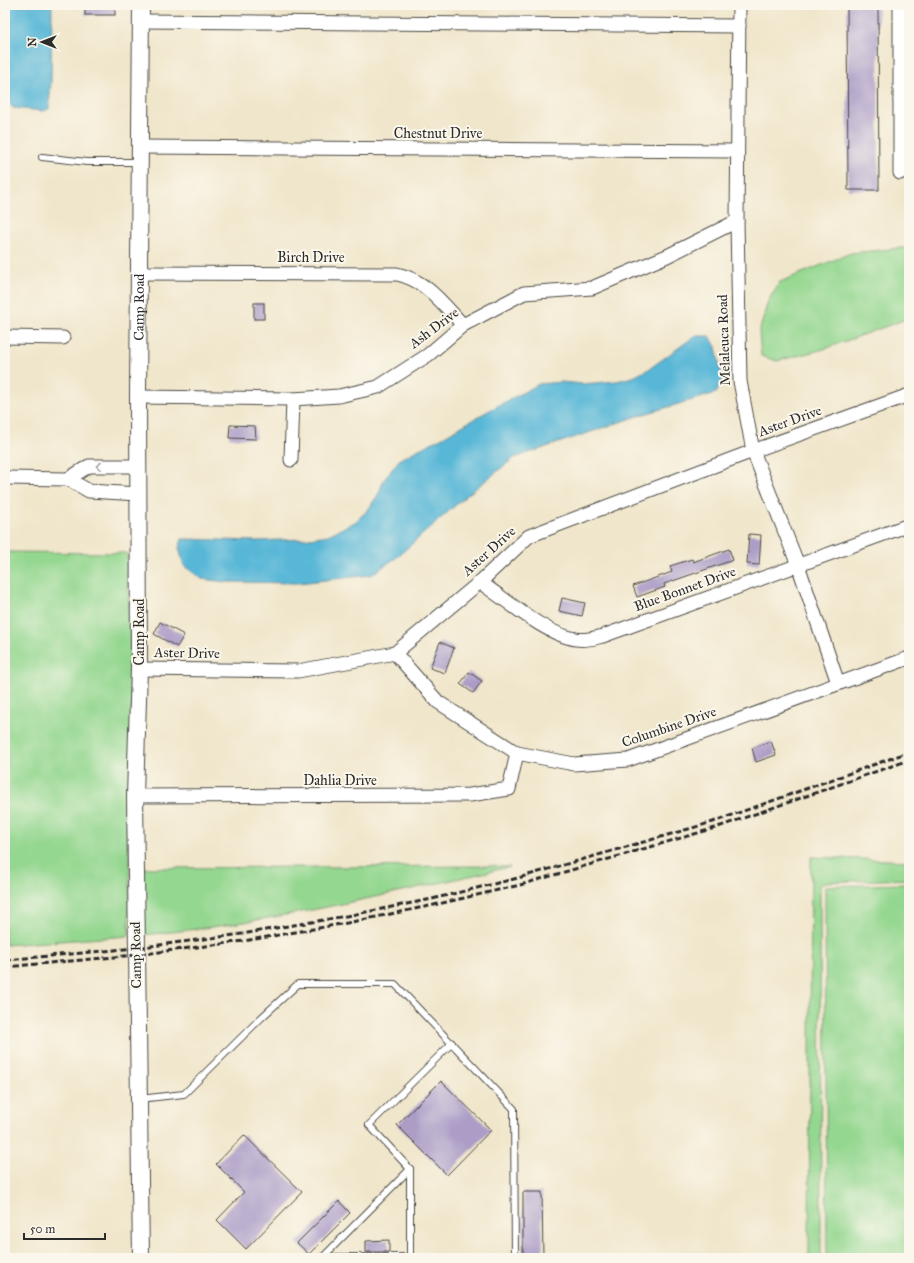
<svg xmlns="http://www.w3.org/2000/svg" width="914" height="1263" viewBox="0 0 914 1263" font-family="'IM FELL Great Primer',serif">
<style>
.green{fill:#94d790;stroke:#60815e}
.water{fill:#58b7d7;stroke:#427181}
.building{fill:#ac9dc7}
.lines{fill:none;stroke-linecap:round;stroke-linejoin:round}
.service-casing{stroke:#494743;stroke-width:8}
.minor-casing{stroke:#494743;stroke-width:15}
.tertiary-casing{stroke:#494743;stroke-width:18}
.service{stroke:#fff;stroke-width:6}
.minor{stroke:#fff;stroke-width:13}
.tertiary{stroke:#fff;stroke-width:16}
.rail{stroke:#2b2b2b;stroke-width:3;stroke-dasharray:6 3;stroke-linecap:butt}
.oneway{stroke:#a0a0a0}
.labels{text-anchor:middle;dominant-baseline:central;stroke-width:4;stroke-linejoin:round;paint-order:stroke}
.street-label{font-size:14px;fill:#2b2b2b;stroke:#fbf7ec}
</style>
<rect width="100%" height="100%" fill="#fbf7ec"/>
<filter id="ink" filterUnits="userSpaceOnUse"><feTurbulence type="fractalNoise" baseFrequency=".025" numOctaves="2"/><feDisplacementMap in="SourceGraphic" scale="8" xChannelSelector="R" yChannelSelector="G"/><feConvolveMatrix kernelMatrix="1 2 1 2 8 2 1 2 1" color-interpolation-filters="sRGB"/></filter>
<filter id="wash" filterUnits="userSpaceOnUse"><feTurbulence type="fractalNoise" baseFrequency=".012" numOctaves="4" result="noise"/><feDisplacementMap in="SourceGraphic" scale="16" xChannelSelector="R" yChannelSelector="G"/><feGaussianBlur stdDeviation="0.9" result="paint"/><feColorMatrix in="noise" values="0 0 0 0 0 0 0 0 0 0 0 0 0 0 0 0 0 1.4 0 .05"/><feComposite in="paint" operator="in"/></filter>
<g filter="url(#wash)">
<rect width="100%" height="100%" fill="#f0e6cb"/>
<g class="green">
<polygon points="900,248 909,248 909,318 824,349 777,361 761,356 759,333 768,301 780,282 851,253"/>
<polygon points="5,552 127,553 132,679 129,936 5,945"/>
<polygon points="811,857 909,861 909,879 825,882 820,885 821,1258 809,1258"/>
<path d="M492 866 510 867C388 894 267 924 142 935L141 868Z"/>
<polygon points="909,884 909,1258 827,1258 825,886"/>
</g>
<g class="water">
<polygon points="5,5 52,5 51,80 49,109 43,111 13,108 5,98"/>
<polygon points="695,336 710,336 716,347 723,381 716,393 641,415 514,458 466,496 397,557 371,575 298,583 225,582 202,579 184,566 179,548 182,539 257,541 303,539 328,535 355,522 368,510 379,493 383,481 400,459 441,438 488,411 539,384 561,382 583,384 617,381 633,377 649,369"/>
</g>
<g id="blocks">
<g class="building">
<polygon points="847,5 878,5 879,190 848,190"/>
<rect x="85" y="6" width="30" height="9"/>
<rect x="254" y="303" width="10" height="16"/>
<polygon points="230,425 255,426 256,439 229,438"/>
<polygon points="749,534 761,535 759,565 747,564"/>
<polygon points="729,549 733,560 664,584 665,587 637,597 633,586 672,572 670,566 692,559 693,562"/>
<polygon points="562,598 585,603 582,616 559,611"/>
<polygon points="160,622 184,635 177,647 154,634"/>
<polygon points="440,642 454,648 445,673 430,668"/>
<polygon points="469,672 482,681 473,693 460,684"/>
<polygon points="771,741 776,755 756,762 752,748"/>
<polygon points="441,1081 491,1130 447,1175 397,1125"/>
<polygon points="244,1135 302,1192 246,1249 217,1220 244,1192 216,1164"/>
<polygon points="523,1192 542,1192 543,1258 523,1258"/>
<polygon points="339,1201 350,1213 309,1254 297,1243"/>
<polygon points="389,1240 389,1252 366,1252 366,1241"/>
</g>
</g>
</g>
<g filter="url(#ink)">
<use href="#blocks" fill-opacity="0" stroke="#494743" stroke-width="1"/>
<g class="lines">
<g class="service-casing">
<g id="service">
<polyline points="42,157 87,162 139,162"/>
<polyline points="139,1099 184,1094 261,1018 298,984 395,984 514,1109 515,1258"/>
<polyline points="323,1257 410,1257"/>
<polyline points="322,1258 410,1169 369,1125 452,1043"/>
<polyline points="410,1258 410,1169"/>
</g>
</g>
<g class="minor-casing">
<g id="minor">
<polyline points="739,5 737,221 740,381 753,451 798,565 838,683"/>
<polyline points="900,5 900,101 909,101"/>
<polyline points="141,21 739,26"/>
<polyline points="900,101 900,173"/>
<polyline points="139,147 737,151"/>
<path d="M139 273 397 274C426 280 443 304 463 325"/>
<polyline points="5,337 63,338"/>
<polyline points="138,397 293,399 339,396 378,387 428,355 463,325 524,293 592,288 667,256 737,221"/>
<polyline points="291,460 293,399"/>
<polyline points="138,466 89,466 68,479 89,491 138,494"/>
<polyline points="5,478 68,479"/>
<path d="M480 582C505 599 546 635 576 639 585 641 594 638 603 636L909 525"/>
<polyline points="395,653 438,702 517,753 574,764 628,760 909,658"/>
<polyline points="139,669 298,671 395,653 480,582 529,536 753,451 909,395"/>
<polyline points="135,796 470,795 509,789 517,753"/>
</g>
</g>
<g class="tertiary-casing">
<g id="tertiary">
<path id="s1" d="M141 1258 135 796 139 669 138 397 141 5"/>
</g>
</g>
<use href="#service" class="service"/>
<use href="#minor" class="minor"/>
<use href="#tertiary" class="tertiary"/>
<g class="rail">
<polyline points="5,960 136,948 242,934 346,916 432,899 518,878 713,822 909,752"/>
<polyline points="5,967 136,955 244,941 347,923 434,905 520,885 715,828 909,760"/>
</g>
</g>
<defs><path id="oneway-chevron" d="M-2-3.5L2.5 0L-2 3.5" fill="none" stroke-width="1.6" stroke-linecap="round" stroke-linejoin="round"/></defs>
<use class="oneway" href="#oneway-chevron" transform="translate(99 466) rotate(180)"/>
</g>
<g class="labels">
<g class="street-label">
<text x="438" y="133">Chestnut Drive</text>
<text x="311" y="257">Birch Drive</text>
<text stroke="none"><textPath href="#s1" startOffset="951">Camp Road</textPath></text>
<text transform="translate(434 328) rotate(-37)">Ash Drive</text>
<text transform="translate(724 340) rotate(-92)">Melaleuca Road</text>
<text transform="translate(790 421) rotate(-20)">Aster Drive</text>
<text transform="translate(489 551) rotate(-42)">Aster Drive</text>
<text transform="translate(685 589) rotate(-20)">Blue Bonnet Drive</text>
<text transform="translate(139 632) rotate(-90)">Camp Road</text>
<text transform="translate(187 653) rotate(1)">Aster Drive</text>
<text transform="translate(669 727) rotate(-19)">Columbine Drive</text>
<text x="340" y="780">Dahlia Drive</text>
<text transform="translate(136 955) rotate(-91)">Camp Road</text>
</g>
</g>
<rect width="914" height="1263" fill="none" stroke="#fbf7ec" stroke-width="20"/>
<g transform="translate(42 42) rotate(270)" stroke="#fbf7ec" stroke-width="3" paint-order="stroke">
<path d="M0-3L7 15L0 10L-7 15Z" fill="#2b2b2b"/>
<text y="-6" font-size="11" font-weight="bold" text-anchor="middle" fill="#2b2b2b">N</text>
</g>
<path d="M24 1233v6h81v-6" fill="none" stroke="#2b2b2b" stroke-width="2"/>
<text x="30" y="1233" font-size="12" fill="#2b2b2b" stroke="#fbf7ec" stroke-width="3" paint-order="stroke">50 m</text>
</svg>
